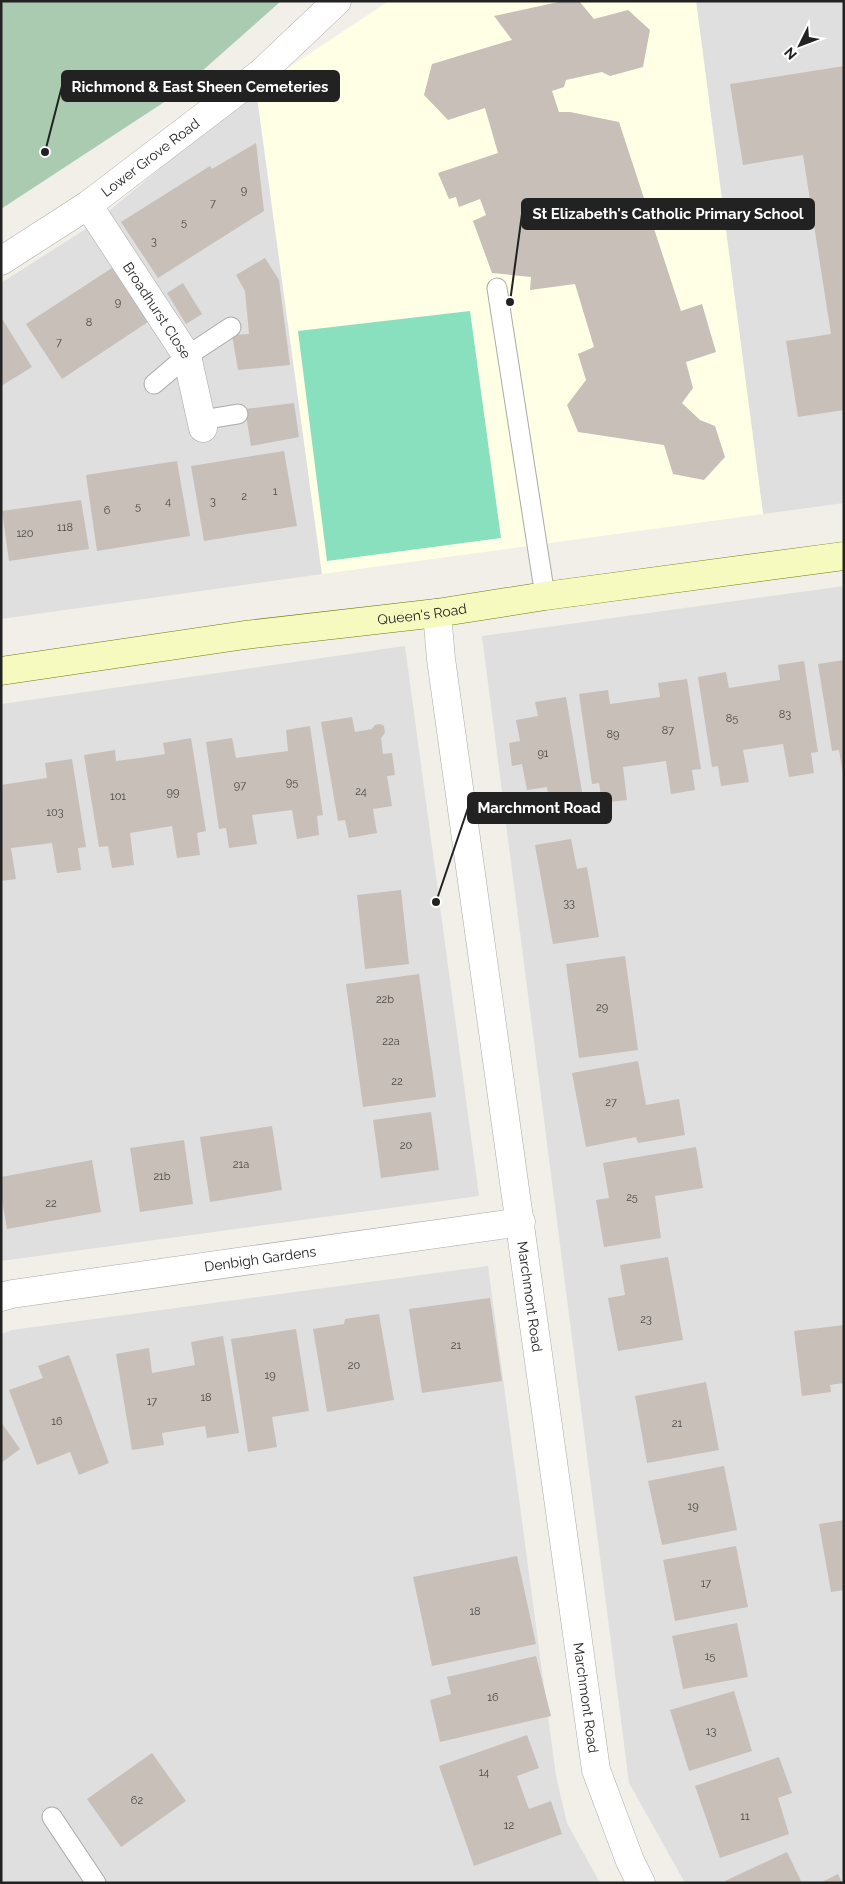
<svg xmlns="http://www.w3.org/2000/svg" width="845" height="1884" viewBox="0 0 845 1884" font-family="Raleway,sans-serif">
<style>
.residential{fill:#e0dfdf}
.education{fill:#ffffe5}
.cemetery{fill:#aacbaf}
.pitch{fill:#88e0be}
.building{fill:#c7bfb8}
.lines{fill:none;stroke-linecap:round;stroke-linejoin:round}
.lane-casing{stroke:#a9a9a9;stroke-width:21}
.street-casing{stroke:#a9a9a9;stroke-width:29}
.secondary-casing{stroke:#707d05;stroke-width:29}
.lane{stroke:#fff;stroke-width:19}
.street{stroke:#fff;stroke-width:28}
.secondary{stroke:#f7fabf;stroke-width:28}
.labels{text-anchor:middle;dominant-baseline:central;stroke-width:5;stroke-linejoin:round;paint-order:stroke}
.number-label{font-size:11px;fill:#4b4948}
.street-label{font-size:14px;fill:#222;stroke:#fff}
.leader{fill:none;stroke:#222;stroke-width:2}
.callout-dot{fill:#222;stroke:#fff;stroke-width:2}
.callout{fill:#222;stroke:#222;stroke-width:2}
.callout-label{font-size:15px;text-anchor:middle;font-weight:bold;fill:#fff}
</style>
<rect width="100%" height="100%" fill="#f2efe9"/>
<g class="residential">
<polygon points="696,1 844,1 844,503 763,514"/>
<polygon points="256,89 322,574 1,619 1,283 92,225"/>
<polygon points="844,586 844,1883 685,1883 629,1783 482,636"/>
<polygon points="405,646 479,1196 1,1261 1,704"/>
<polygon points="488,1266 556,1776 567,1823 600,1883 1,1883 1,1334 12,1330"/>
</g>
<polygon class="education" points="389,1 696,1 763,514 322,574 256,89"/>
<polygon class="cemetery" points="1,1 281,1 175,95 1,209"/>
<polygon class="pitch" points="470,311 501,538 327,561 298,331"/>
<g class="building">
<polygon points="563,1 579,1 594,19 628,10 650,30 643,67 610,76 602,72 566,80 564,87 552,91 559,112 570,112 619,122 681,311 702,304 716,352 686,362 693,388 682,403 700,420 715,426 725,457 704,480 673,474 664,445 578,432 567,405 586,380 578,354 594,347 575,284 530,290 531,277 492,273 473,221 486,215 480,199 459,207 456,197 449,199 438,173 498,153 485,108 448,120 424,95 432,64 512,40 494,16"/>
<polygon points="844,66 844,410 798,417 786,341 831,334 803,155 743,165 730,84"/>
<polygon points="256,143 264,211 158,278 121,222 210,166 212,169"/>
<polygon points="265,258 279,280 290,365 238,370 232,335 249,334 245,291 236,275"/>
<polygon points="115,266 151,320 62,379 26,324"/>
<polygon points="183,283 202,314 186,324 167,293"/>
<polygon points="1,317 32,367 1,386"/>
<polygon points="294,403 299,437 251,446 245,409"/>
<polygon points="284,451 297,526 204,541 191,466"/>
<polygon points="177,461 190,536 97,551 86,475"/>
<polygon points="81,500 89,549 9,561 2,511"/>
<polygon points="844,660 844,774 843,774 839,750 832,751 818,664"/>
<polygon points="804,661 818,752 811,753 814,773 789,777 783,744 743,750 749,782 721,786 718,766 712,767 698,677 726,672 729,688 780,680 778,665"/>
<polygon points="687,679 701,769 692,770 695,790 671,794 666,761 623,767 627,800 602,803 599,783 592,784 579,694 608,690 610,704 660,697 658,683"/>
<polygon points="566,697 582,792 571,793 574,812 551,816 547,787 527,790 522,764 512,766 509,743 520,741 516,720 538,716 535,702"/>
<polygon points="352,717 355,732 372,729 375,725 380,724 384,726 385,733 381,738 383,754 392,753 395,775 387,776 392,806 373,809 377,833 349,838 345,820 338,821 321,722"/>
<polygon points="310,726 323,815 317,816 319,835 297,839 292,810 252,815 257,844 229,848 226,828 219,829 206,742 232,738 236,758 288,751 286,730"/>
<polygon points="191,738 206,831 197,833 200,855 177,858 172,826 130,833 134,865 112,868 108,846 99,847 84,755 115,750 116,761 140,758 165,754 163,743"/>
<polygon points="72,759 86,847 78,848 81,870 57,873 52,843 11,848 16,879 1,881 1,785 47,778 45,763"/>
<polygon points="571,839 577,869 587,867 599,937 553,944 535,845"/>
<polygon points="401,890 409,964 365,969 357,895"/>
<polygon points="625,956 638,1050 579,1058 566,964"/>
<polygon points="419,974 436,1097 363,1107 346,984"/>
<polygon points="638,1061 646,1105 679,1099 685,1135 638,1143 636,1137 586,1147 572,1073"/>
<polygon points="431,1112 439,1170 381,1178 373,1120"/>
<polygon points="272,1126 282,1190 210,1202 200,1137"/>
<polygon points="184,1140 193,1204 140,1212 130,1148"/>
<polygon points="696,1147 703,1188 655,1196 661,1238 604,1247 596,1200 609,1198 603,1163"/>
<polygon points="92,1160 101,1212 7,1229 1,1194 1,1177"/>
<polygon points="668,1257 683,1340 618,1351 608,1298 625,1295 620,1265"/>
<polygon points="490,1298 502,1381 422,1393 409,1309"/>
<polygon points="379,1314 394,1400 327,1412 313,1329 344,1324 345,1319"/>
<polygon points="844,1325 844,1383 830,1385 831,1392 802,1396 794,1331"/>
<polygon points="296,1329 309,1411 272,1417 277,1447 248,1452 231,1339"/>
<polygon points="223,1336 239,1433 207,1438 205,1426 162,1433 164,1445 132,1450 116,1354 149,1348 152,1373 174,1369 195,1365 191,1342"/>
<polygon points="69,1355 109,1463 79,1475 70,1452 37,1465 9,1390 43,1378 38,1366"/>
<polygon points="706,1382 719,1450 647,1463 635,1396"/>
<polygon points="1,1422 20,1449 1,1463"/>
<polygon points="724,1466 737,1530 662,1545 648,1481"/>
<polygon points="844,1520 844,1590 831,1592 819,1524"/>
<polygon points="736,1546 748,1607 675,1621 663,1560"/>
<polygon points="517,1556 536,1644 432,1666 413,1577"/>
<polygon points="737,1623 748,1677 683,1689 672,1636"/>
<polygon points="536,1656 551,1716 440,1742 430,1700 451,1694 447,1677"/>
<polygon points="734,1691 752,1751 689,1771 670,1710"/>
<polygon points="527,1735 539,1768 517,1776 523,1793 529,1809 551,1801 562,1834 474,1866 439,1766"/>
<polygon points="152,1753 186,1801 121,1847 87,1799"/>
<polygon points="779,1757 792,1793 778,1798 789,1834 720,1858 695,1786"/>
<polygon points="787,1852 802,1883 726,1883 725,1881"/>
<polygon points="838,1874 842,1883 820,1883"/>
</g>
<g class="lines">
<g class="lane-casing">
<g id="lane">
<polyline points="497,288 545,596"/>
<polyline points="154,384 187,356 231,327"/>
<polyline points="202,420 238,414"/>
<polyline points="52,1817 96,1883"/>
</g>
</g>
<g class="street-casing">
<g id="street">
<path id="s1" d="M88 205 187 356 203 428"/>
<path id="s2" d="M1 261 88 205 261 73 337 1"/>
<path id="s3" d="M437 613 441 659 596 1770 630 1861 641 1883"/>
<path id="s4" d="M1 1297 12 1294 521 1222"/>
</g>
</g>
<g class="secondary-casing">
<g id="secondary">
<path id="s5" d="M1 671 245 635 437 613 545 596 844 556"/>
</g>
</g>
<use href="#lane" class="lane"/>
<use href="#street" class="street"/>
<use href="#secondary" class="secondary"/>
</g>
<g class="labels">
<g class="number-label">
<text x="244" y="190">9</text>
<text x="213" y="203">7</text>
<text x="184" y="222">5</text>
<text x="154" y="241">3</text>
<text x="118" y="302">9</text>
<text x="89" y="322">8</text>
<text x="59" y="342">7</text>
<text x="275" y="491">1</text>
<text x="244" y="496">2</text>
<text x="168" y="501">4</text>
<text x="213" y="501">3</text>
<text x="138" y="506">5</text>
<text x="107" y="510">6</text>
<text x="65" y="527">118</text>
<text x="25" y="533">120</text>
<text x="785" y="714">83</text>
<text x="732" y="718">85</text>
<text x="668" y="730">87</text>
<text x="613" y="734">89</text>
<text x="543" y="753">91</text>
<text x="292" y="782">95</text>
<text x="240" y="785">97</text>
<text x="361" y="791">24</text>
<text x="173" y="792">99</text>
<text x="118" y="796">101</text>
<text x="55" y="812">103</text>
<text x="569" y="903">33</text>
<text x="385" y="999">22b</text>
<text x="602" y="1007">29</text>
<text x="391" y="1041">22a</text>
<text x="397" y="1081">22</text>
<text x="611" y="1102">27</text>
<text x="406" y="1145">20</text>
<text x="241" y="1164">21a</text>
<text x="162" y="1176">21b</text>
<text x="632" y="1197">25</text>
<text x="51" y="1203">22</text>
<text x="646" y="1319">23</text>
<text x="456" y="1345">21</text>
<text x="354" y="1365">20</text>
<text x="270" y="1375">19</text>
<text x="206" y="1397">18</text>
<text x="152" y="1401">17</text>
<text x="57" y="1421">16</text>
<text x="677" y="1423">21</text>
<text x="693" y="1506">19</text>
<text x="706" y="1583">17</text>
<text x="475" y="1611">18</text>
<text x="710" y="1656">15</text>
<text x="493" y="1697">16</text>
<text x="711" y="1731">13</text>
<text x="484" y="1772">14</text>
<text x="137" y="1800">62</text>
<text x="745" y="1816">11</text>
<text x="509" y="1825">12</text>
</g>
<g class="street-label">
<text stroke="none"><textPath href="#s2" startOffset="182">Lower Grove Road</textPath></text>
<text stroke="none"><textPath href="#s1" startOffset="126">Broadhurst Close</textPath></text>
<text stroke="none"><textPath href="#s5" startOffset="425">Queen's Road</textPath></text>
<text stroke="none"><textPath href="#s4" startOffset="262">Denbigh Gardens</textPath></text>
<text stroke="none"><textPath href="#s3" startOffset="690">Marchmont Road</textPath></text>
<text stroke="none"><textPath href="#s3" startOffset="1095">Marchmont Road</textPath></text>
</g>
</g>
<path class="leader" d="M45 152L62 86M510 302L522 214M436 902L468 808"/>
<g class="callout-dot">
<circle cx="45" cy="152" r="5"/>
<circle cx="510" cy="302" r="5"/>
<circle cx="436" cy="902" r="5"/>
</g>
<g class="callout">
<rect x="62" y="71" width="277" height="30" rx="5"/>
<rect x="522" y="199" width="292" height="30" rx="5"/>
<rect x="468" y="793" width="143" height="30" rx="5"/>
</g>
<g class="callout-label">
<text x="200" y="92">Richmond &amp; East Sheen Cemeteries</text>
<text x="668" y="219">St Elizabeth's Catholic Primary School</text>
<text x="539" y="813">Marchmont Road</text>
</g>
<rect width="845" height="1884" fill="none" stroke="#222222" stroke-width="5"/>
<g transform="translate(800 45) rotate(228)" stroke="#ffffff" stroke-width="4" paint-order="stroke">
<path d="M0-4L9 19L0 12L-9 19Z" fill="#222222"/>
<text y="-8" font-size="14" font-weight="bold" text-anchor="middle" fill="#222222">N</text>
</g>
</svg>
